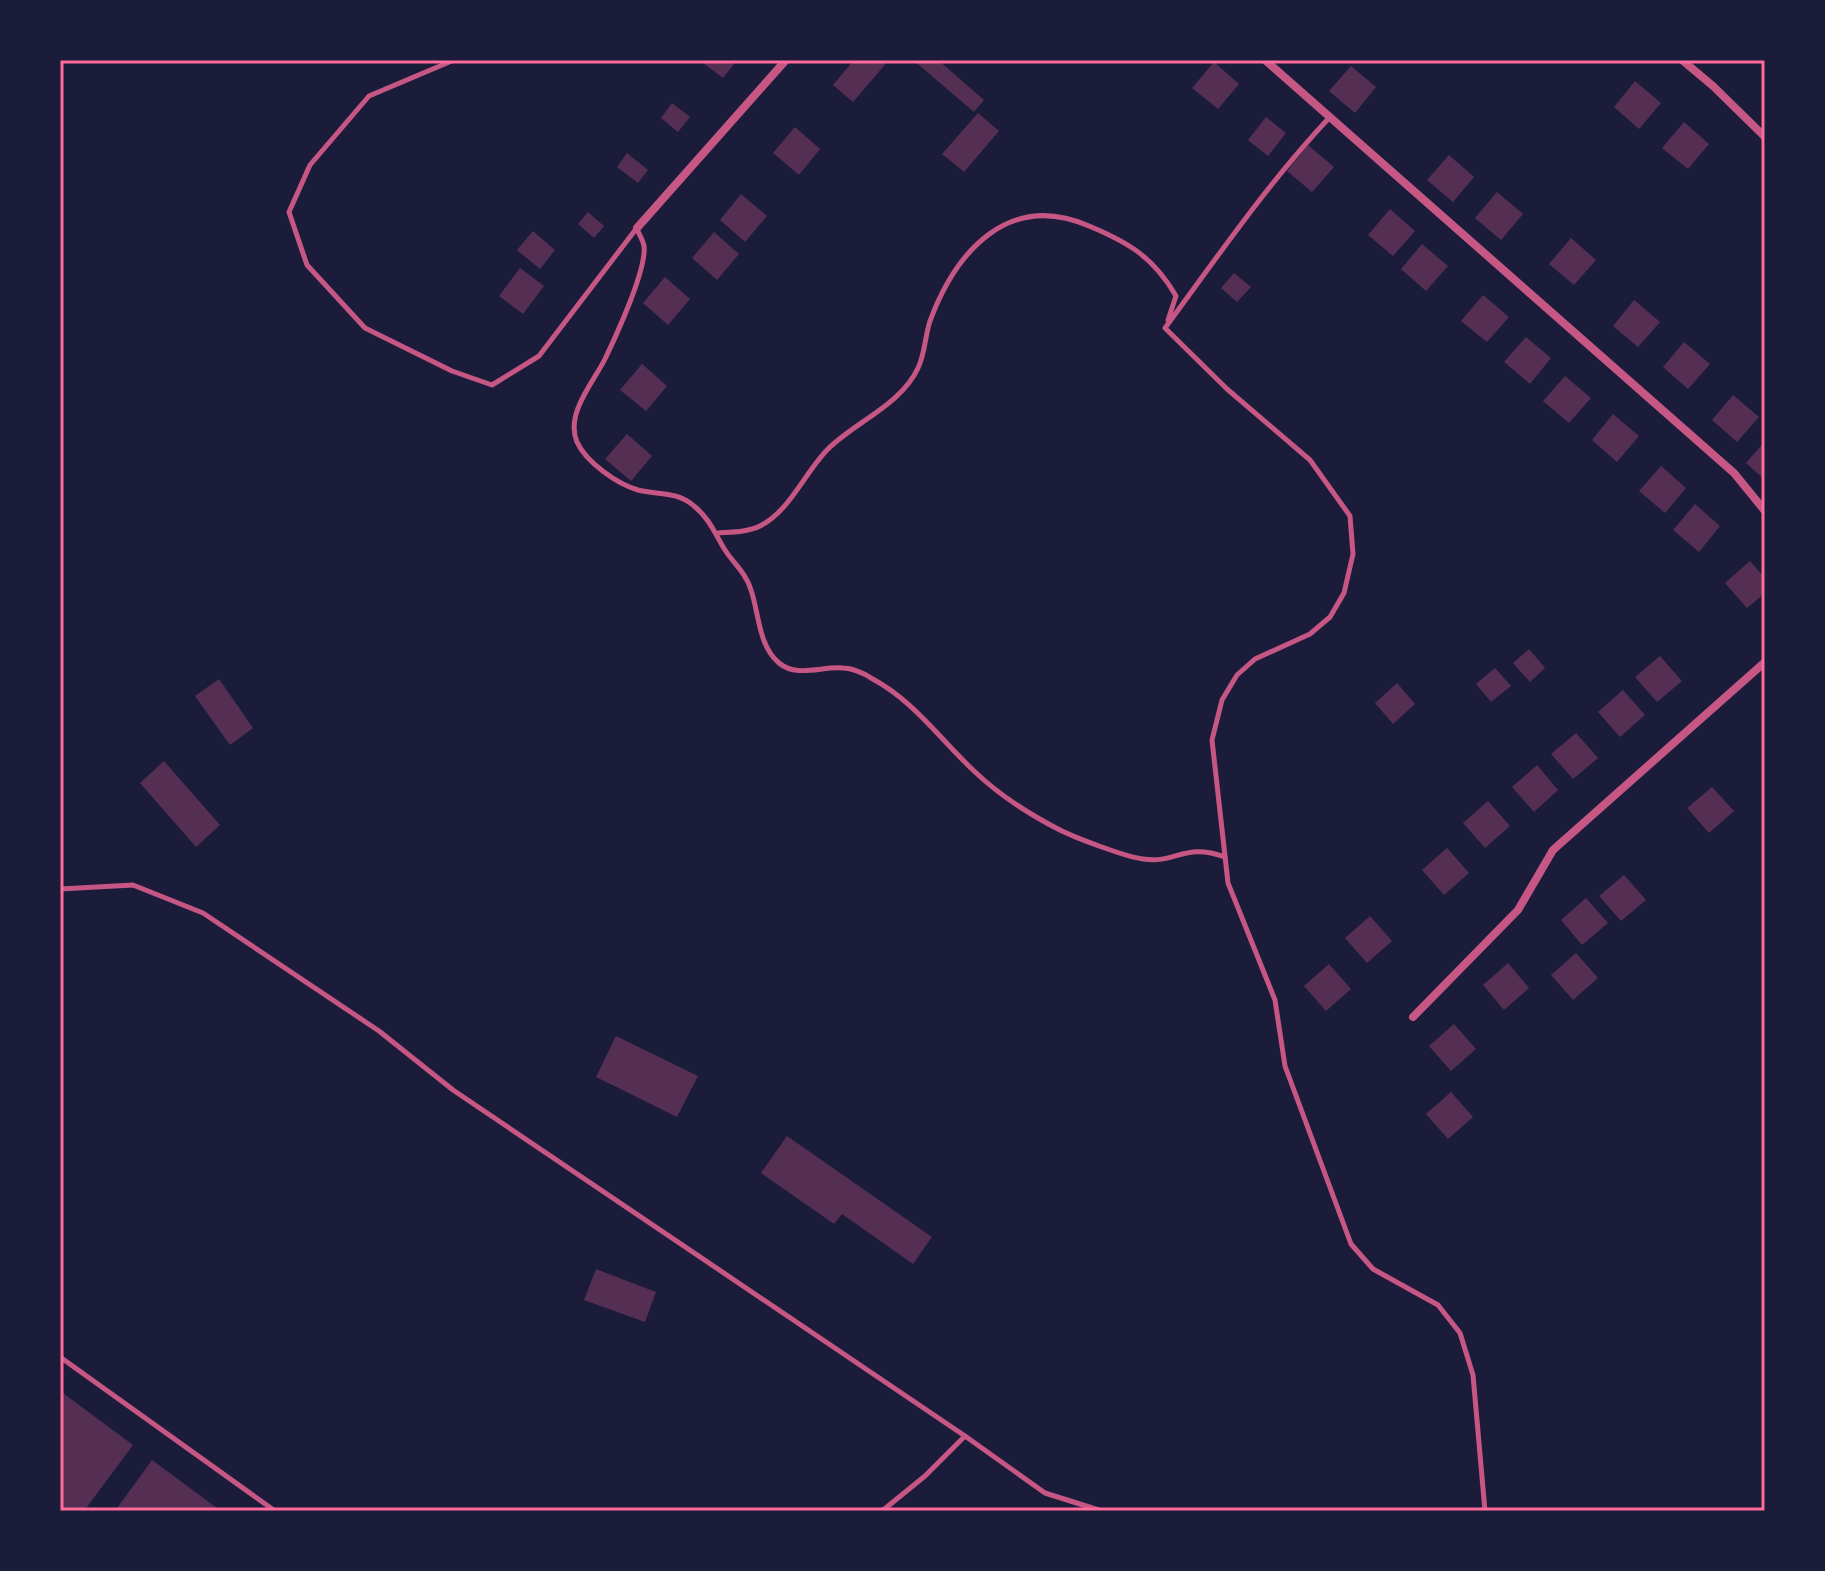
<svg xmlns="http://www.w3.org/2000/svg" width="1825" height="1571" viewBox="0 0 1825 1571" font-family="'Exo 2',sans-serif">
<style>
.building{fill:#542f53}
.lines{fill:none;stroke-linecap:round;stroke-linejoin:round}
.service{stroke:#c65784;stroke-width:5}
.minor{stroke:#c65784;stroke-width:8}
.neatline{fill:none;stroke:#ff6b9d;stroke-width:3}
</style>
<rect width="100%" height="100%" fill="#1b1b3a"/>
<g class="building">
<polygon points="699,60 737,60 723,78"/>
<polygon points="854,60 889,60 853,102 833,85"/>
<polygon points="913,60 938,60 984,100 974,112"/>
<polygon points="1214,62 1239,84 1218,109 1192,88"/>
<polygon points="1351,66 1376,87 1355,113 1329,91"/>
<polygon points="1635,81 1661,103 1639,129 1614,107"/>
<polygon points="672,103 690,117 678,132 661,118"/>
<polygon points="978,113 999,131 964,172 942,154"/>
<polygon points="1266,117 1286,133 1268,156 1248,140"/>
<polygon points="1684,122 1709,144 1688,169 1662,148"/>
<polygon points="795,127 820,149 799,175 773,153"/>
<polygon points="1308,145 1334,167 1312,192 1287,171"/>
<polygon points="627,153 648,170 638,183 617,167"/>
<polygon points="1449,155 1474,177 1453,202 1427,180"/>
<polygon points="1497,192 1523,214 1501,240 1475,218"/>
<polygon points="741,194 767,216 745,242 720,220"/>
<polygon points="1390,209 1415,231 1393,256 1368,235"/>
<polygon points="588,212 604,226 594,238 578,224"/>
<polygon points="533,231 555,250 540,269 517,250"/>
<polygon points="714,232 739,254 717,280 692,258"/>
<polygon points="1571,238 1596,260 1574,285 1549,264"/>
<polygon points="1422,244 1448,266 1426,291 1401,269"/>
<polygon points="520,268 544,286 523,314 499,296"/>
<polygon points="1234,273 1251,287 1237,302 1221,288"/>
<polygon points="665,277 690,299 668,325 643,303"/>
<polygon points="1483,295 1509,317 1487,342 1461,321"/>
<polygon points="1634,300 1660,322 1638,347 1613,326"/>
<polygon points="1526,337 1551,358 1530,384 1504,362"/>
<polygon points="1684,342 1710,364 1688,389 1663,367"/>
<polygon points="642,364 667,386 646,411 620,390"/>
<polygon points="1565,376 1591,398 1569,423 1543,401"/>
<polygon points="1733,395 1759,417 1737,442 1712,420"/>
<polygon points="1613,414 1639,436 1617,462 1592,440"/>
<polygon points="627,434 652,456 631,481 605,459"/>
<polygon points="1765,441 1765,480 1746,463"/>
<polygon points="1661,466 1686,488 1665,513 1639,491"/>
<polygon points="1695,504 1720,526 1699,552 1673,530"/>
<polygon points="1750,561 1765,578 1765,593 1747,608 1725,583"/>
<polygon points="1529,649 1545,668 1530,682 1513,663"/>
<polygon points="1660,656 1682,681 1657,702 1635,677"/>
<polygon points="1495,668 1511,686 1491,702 1476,684"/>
<polygon points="219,679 253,728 230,745 195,696"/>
<polygon points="1397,683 1415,704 1393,724 1375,703"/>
<polygon points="1623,690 1645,715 1620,737 1598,712"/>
<polygon points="1576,733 1598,758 1573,779 1551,754"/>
<polygon points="164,761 220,825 196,847 140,783"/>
<polygon points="1537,765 1558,790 1534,812 1512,787"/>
<polygon points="1712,787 1734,811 1709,833 1687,808"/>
<polygon points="1488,801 1510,826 1485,848 1463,823"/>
<polygon points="1447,848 1469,873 1444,895 1422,870"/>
<polygon points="1624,875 1646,900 1621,921 1599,896"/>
<polygon points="1586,898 1608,923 1582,945 1561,920"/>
<polygon points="1370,916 1392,941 1367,963 1345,938"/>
<polygon points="1576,953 1598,978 1573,1000 1551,975"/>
<polygon points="1508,963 1529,988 1504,1010 1483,985"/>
<polygon points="1329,964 1351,989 1326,1011 1304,986"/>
<polygon points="1454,1024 1476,1049 1451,1071 1429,1046"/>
<polygon points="616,1036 698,1076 677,1117 596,1077"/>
<polygon points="1451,1092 1473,1117 1448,1139 1426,1114"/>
<polygon points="787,1136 932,1237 913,1264 842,1214 834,1224 761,1173"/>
<polygon points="596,1269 656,1292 645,1322 584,1300"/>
<polygon points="60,1391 133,1445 84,1511 60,1511"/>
<polygon points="152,1460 221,1511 115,1511"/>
</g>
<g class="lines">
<g class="service">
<polyline points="454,60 369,96 310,165 289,212 307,265 365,328 452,371 492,385 539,356 636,229"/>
<path d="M1329 118C1268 183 1218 256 1165 328L1227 389 1310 460 1350 516 1353 554 1344 593 1330 617 1310 634 1255 659 1237 675 1222 700 1212 740 1228 883 1275 1000 1285 1066 1351 1244 1373 1269 1438 1305 1460 1333 1473 1375 1485 1511"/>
<path d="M637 229C639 234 643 240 644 246 647 269 616 336 605 359 593 383 565 414 577 442 586 462 617 484 638 490 658 495 677 491 694 506 710 519 715 534 725 550 734 564 746 573 751 590 759 613 758 645 779 663 797 678 822 666 843 668 851 668 864 673 871 678 913 700 940 739 974 771 998 794 1027 813 1058 829 1073 837 1126 857 1143 859 1177 864 1184 842 1225 857"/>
<path d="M718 533C732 532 748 532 760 526 790 511 805 472 828 449 855 422 901 405 918 368 925 354 925 336 930 321 956 251 1009 191 1089 226 1130 243 1154 258 1176 296L1168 320"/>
<polyline points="60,889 133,885 203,913 379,1031 453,1090 965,1436 1045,1493 1102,1511"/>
<polyline points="60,1357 275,1511"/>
<polyline points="882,1511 925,1476 965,1436"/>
</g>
<g class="minor">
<polyline points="1265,60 1734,473 1765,511"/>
<polyline points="1682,60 1713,86 1765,137"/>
<polyline points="637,228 786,60"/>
<polyline points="1413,1017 1518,910 1553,850 1765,662"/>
</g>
</g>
<rect width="1825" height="1571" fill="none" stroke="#1b1b3a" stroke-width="124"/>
<rect x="62" y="62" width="1701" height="1447" class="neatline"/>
</svg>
